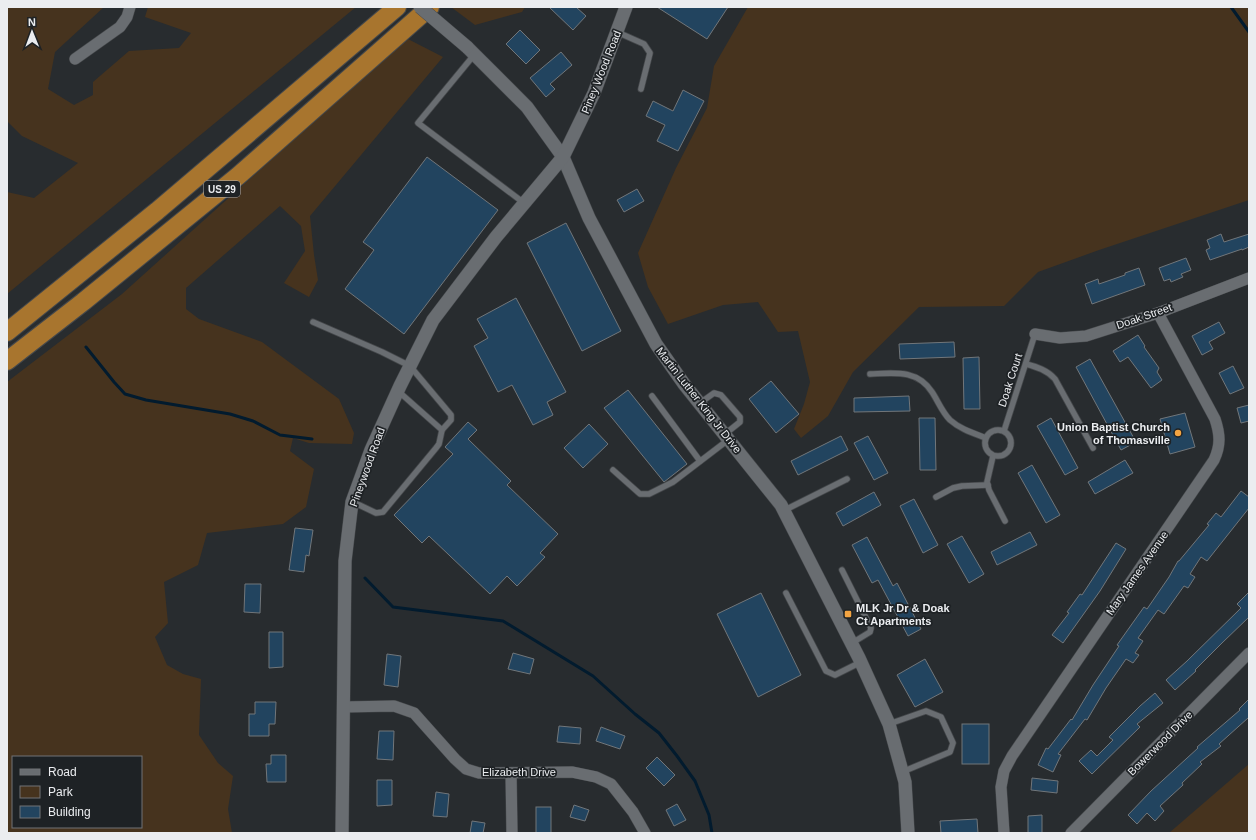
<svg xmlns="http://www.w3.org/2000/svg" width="1256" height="840" viewBox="0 0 1256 840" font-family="Arial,sans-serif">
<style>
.green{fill:#46331e;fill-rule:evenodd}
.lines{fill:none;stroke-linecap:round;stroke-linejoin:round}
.stream{stroke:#021b2e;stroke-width:3}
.building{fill:#22445f;stroke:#71767a}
.service-casing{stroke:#45484b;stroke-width:7}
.minor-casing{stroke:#45484b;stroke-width:12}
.tertiary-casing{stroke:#45484b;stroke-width:14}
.trunk-casing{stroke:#45484b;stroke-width:20}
.service{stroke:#696d71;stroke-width:5.5}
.minor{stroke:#696d71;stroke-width:11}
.tertiary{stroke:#696d71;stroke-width:13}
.trunk{stroke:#a8752e;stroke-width:18}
.tertiary-bridge-casing{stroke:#45484b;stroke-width:14;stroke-linecap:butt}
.tertiary-bridge{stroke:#696d71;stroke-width:13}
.poi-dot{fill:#f3a442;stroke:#1e2225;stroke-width:1.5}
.labels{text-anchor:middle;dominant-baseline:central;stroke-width:3.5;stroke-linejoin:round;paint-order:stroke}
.shield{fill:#1e2225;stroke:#aeb0b3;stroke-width:1}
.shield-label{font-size:10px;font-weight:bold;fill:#ebedf0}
.street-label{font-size:11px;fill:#ebedf0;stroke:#1e2225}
.poi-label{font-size:11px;font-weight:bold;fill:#ebedf0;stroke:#1e2225;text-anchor:end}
</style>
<rect width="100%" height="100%" fill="#282c2f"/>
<g class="green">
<polygon points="7,7 104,7 55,52 48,89 74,105 93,95 93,82 129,51 179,48 191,33 145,17 148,7 356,7 7,294 7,192 34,198 78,163 22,136 7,121"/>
<polygon points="451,7 525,7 522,12 475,25"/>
<polygon points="748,7 1249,7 1249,200 1099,250 1038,272 1004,306 919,307 853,372 828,416 801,438 794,429 804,404 810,382 798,331 778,332 758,302 723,305 668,324 648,287 638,253 676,168 707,108 714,66"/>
<path d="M406 38 443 57 310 216 314 255 318 280 309 297 284 283 305 251 301 226 280 206 186 288V309L199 319 262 342 339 399 354 433 352 444 309 443 293 438 290 451 314 469 306 507 283 524 207 533 198 565 164 582 168 623 155 637 167 665 183 674 201 679 199 735 218 763 233 776 228 809 232 833H7V382L122 294ZM13 757H141V827H13Z"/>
<polygon points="1249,764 1249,833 1169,833"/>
</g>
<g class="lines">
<g class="stream">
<polyline points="1231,7 1249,32"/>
<polyline points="86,347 114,382 125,394 146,400 230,414 253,421 280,435 312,439"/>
<polyline points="365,578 393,607 503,621 593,676 635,714 659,733 677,756 695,781 709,815 712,833"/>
</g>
</g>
<g class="building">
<polygon points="549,7 576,7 586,16 573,30"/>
<polygon points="657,7 728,7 707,39"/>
<polygon points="520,30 540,50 526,64 506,44"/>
<polygon points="561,52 572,65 550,84 555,89 546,97 530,78"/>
<polygon points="683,90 704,101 678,151 657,141 665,125 646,116 653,101 673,111"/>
<polygon points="427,157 498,210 404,334 345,289 374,250 363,242"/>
<polygon points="637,189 644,201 624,212 617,200"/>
<polygon points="566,223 621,331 582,351 527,243"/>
<polygon points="1221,234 1224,242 1249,234 1249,247 1242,250 1242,249 1210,260 1206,250 1210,248 1207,240"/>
<polygon points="1186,258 1191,270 1181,274 1183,277 1171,282 1170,279 1164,281 1159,268"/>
<polygon points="1139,268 1145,285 1092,304 1085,284 1098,279 1099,284 1125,275 1125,273"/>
<polygon points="516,298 566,392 547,402 553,415 533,425 512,385 498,392 474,346 488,338 477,319"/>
<polygon points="1219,322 1225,333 1209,342 1213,349 1202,355 1192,336"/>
<polygon points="1138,335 1145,346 1144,347 1159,368 1157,372 1162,380 1151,388 1128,357 1120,362 1113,351"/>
<polygon points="954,342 955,357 900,359 899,344"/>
<polygon points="979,357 980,409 964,409 963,358"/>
<polygon points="1090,359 1136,442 1121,450 1076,367"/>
<polygon points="1233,366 1244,388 1230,394 1219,373"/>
<polygon points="771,381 799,414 776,433 749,399"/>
<polygon points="628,390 687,464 664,482 604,408"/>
<polygon points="909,396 910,411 854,412 854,398"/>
<polygon points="1249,405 1249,421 1241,423 1237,408"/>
<polygon points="1185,413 1195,447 1170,454 1160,419"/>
<polygon points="919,418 935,418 936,470 920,470"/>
<polygon points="1051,418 1078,468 1065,475 1037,426"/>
<polygon points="468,422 477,430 468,439 511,481 507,485 558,534 540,553 545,557 517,586 507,576 490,594 429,536 422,543 394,515 453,454 445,447"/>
<polygon points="589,424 608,444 583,468 564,448"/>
<polygon points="841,436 848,450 798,475 791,461"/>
<polygon points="868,436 888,473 874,480 854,443"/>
<polygon points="1125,460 1133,473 1095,494 1088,482"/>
<polygon points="1032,465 1060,515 1046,523 1018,473"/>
<polygon points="1241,491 1249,497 1249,508 1207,561 1201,557 1190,574 1195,577 1188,588 1184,586 1164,614 1158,610 1138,638 1143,641 1135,653 1139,655 1133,663 1126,659 1106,688 1087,720 1085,719 1058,754 1061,755 1053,772 1038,765 1046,748 1048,749 1071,719 1072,720 1093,685 1119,646 1117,645 1144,607 1147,609 1169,577 1178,561 1179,561 1209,525 1207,524 1216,513 1221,517"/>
<polygon points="874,492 881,505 843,526 836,513"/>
<polygon points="914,499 938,545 923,553 900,506"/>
<polygon points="295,528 313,530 309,556 306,555 304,572 289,570"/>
<polygon points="1030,532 1037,545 997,565 991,552"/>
<polygon points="962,536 984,574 969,583 947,544"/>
<polygon points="867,537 893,586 897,583 921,629 908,636 878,580 872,583 852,545"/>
<polygon points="1116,543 1126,549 1100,591 1063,643 1052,635 1069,613 1067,612 1080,594 1082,595"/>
<polygon points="245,584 261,584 260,613 244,612"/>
<polygon points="1249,592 1249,617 1222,643 1195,670 1196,671 1175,690 1166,680 1187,661 1241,608 1237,604"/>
<polygon points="761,593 801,675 758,697 717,614"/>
<polygon points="269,632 283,632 283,667 269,668"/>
<polygon points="513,653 534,659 530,674 508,669"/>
<polygon points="387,654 401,656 398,687 384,685"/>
<polygon points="925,659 943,692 915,707 897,675"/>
<polygon points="1155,693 1163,703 1137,724 1140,727 1092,774 1079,761 1091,750 1097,756 1113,740 1109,737 1140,706"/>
<polygon points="1249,699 1249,719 1248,718 1219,744 1221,746 1200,762 1202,764 1182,783 1183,785 1160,806 1164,811 1155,821 1147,813 1137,824 1128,815 1151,791 1198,748 1197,747 1240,710 1239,709"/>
<polygon points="255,702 276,702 275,724 269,724 269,736 249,736 249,714 255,714"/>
<rect x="962" y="724" width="27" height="40"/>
<polygon points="559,726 581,728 580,744 557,742"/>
<polygon points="601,727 625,736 620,749 596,741"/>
<polygon points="379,731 394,731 393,760 377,759"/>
<polygon points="271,755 286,755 286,782 267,782 266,764 271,764"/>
<polygon points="657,757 675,775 664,786 646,768"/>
<polygon points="1032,778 1058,781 1057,793 1031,790"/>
<polygon points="377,780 392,780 392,805 377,806"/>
<polygon points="436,792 449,794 447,817 433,816"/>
<polygon points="677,804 686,820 674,826 666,810"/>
<polygon points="574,805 589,810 585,821 570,817"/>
<rect x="536" y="807" width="15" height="26"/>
<polygon points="1042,815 1042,833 1028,833 1028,816"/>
<polygon points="977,819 978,833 941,833 940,821"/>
<polygon points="472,821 485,823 483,833 470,833"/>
</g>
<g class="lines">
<g class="service-casing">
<g id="service">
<polyline points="617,32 644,44 650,53 641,89"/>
<polyline points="474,55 418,123 524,203"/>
<polyline points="313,322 382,352 410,366 451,415 451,420 442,430 398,391"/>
<path d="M1026 364C1037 367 1047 370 1055 379L1093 448"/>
<path d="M870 374C894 373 917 369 932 392 938 401 942 412 950 420 960 429 973 433 986 438"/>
<polyline points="652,396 700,461"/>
<polyline points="700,403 714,393 721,395 740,417 740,422 725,434"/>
<circle cx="998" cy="443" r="13"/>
<polyline points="1004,431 1035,334"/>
<polyline points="993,456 987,482 989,490 1005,521"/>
<polyline points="613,470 640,494 649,494 673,482 728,440"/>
<polyline points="936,497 953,488 962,486 988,485"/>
<polyline points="353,502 376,513 383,512 436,448 439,444 442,430"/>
<polyline points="785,510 847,479"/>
<polyline points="842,570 871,628 870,632 852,643"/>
<polyline points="786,593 826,671 835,675 861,662"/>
<polyline points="889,724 926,711 941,717 953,743 950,752 902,772"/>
</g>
</g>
<g class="minor-casing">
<g id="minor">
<polyline points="75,59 120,27 127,17 130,7"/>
<polyline points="1035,334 1060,338 1086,336 1158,313 1249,278"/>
<polyline points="343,707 394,706 414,713 455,759 466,769 479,773 572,772 596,777 611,784 633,812 645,833"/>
<polyline points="511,773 512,833"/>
<path d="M1004 833 1001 787 1004 771 1012 756 1214 460C1221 445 1220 434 1215 419L1158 313"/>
<polyline points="1071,833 1249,653"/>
</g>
</g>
<g class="tertiary-casing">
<g id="tertiary">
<polyline points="467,47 527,107 563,157 589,218 656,344 684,384 781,505 859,658 889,724 905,782 908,833"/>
<polyline points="342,833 345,561 352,502 371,450 400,386 433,320 496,237 563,157 594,93 626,7"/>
</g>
</g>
<g class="trunk-casing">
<g id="trunk">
<polyline points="7,332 157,211 397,7"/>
<polyline points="7,361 83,302 238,176 430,7"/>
</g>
</g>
<use href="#service" class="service"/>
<use href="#minor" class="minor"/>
<use href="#tertiary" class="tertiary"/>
<use href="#trunk" class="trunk"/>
<g class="tertiary-bridge-casing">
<polyline id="tertiary-bridge" points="420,7 467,47"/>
</g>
<use href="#tertiary-bridge" class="tertiary-bridge"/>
</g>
<g class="poi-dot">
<circle cx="1178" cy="433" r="4"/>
<rect x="844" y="610" width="8" height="8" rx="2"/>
</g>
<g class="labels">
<rect class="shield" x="204" y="181" width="36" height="16" rx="3"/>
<g class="shield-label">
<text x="222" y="189">US 29</text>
</g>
<g class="street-label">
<text transform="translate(601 72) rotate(-68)">Piney Wood Road</text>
<text transform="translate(1144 316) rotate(-19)">Doak Street</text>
<text transform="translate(1010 380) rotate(-72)">Doak Court</text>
<text transform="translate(699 400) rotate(52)">Martin Luther King Jr Drive</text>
<text transform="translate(367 467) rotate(-70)">Pineywood Road</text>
<text transform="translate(1137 573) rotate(-55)">Mary James Avenue</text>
<text transform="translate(1160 743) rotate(-45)">Bowerwood Drive</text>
<text x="519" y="772">Elizabeth Drive</text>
</g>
<g class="poi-label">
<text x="1170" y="427">Union Baptist Church<tspan x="1170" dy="13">of Thomasville</tspan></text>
<text x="856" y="608" text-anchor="start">MLK Jr Dr &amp; Doak<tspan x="856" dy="13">Ct Apartments</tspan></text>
</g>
</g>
<rect width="1256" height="840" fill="none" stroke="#ebedf0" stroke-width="16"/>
<rect x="12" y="756" width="130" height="72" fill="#1e2225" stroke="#707376"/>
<rect x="20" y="769" width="20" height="6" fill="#696d71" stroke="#707376"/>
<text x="48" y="776" font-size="12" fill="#ebedf0">Road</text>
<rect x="20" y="786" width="20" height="12" fill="#46331e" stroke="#707376"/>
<text x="48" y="796" font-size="12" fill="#ebedf0">Park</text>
<rect x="20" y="806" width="20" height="12" fill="#22445f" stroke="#707376"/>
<text x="48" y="816" font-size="12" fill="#ebedf0">Building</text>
<g transform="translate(32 32) rotate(359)" stroke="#1e2225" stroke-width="3" paint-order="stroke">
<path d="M0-3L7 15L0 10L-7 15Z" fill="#ebedf0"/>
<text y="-6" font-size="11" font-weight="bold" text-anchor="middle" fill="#ebedf0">N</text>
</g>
</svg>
